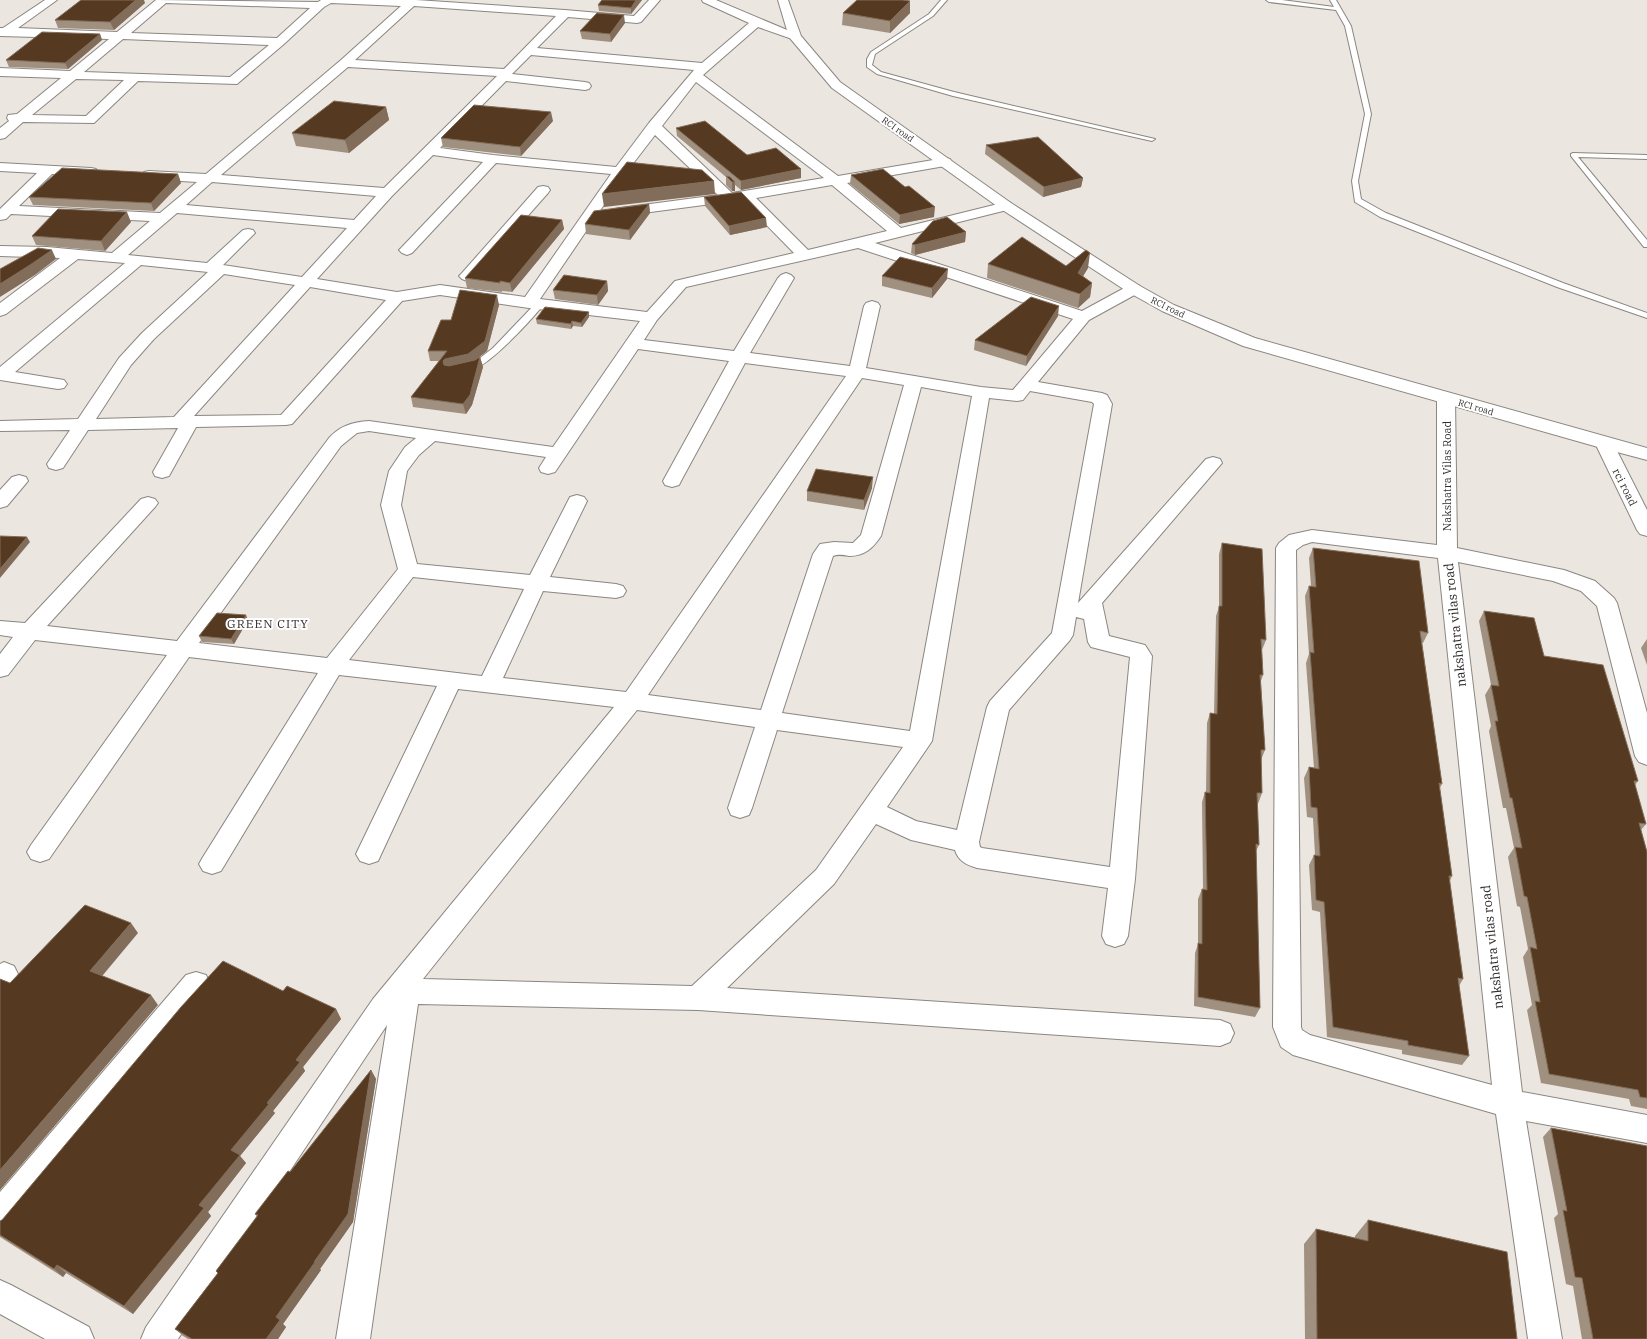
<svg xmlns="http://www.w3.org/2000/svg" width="1647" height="1339" viewBox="0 0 1647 1339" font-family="'IBM Plex Serif',serif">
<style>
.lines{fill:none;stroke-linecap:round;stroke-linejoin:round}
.service-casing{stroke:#8b8681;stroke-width:2}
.minor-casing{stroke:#8b8681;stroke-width:2}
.tertiary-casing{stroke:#8b8681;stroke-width:2}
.service{fill:#fff;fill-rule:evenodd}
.minor{fill:#fff;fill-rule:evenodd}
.tertiary{fill:#fff;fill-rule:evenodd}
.wall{fill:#a09080}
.shaded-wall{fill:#826d5a}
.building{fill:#553920;stroke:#826d5a}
.labels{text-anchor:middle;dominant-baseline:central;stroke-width:4;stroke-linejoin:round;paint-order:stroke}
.far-street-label{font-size:9px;fill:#302e2c;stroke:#fff}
.street-label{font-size:11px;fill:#302e2c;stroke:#fff}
.neighbourhood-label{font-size:12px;letter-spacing:1px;fill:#302c28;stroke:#fff}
.near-street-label{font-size:13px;fill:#302e2c;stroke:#fff}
</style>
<rect width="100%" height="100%" fill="#ece6e1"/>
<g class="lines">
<g class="service-casing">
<g id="service">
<polygon points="941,0 947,0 933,16 875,54 872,65 881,72 954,92 1155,139 1152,141 953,96 877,74 867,67 867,59 871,52 929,14"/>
<polygon points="1266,0 1282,0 1334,7 1330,0 1336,0 1351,26 1371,114 1358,181 1361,199 1386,213 1563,283 1647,313 1647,318 1557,287 1380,217 1355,202 1352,181 1365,114 1345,26 1336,10 1269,2"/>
<polygon points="1573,153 1647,155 1647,159 1578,157 1647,240 1647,247 1644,247 1571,156 1571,154"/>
<path d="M537 302H543L544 304C534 317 483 374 467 370L466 368 467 366 471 365 493 348Z"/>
</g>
</g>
<g class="minor-casing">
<g id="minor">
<path d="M45 0H57L18 28 117 32 156 0 318 2 321 0H416L565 10 634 16 649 0H660L641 22 637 23 568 17 537 48 702 63 749 23 703 2 702 0H716L799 35 801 37 799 39 795 40 758 27 703 75 838 176 945 158 950 159 952 162 950 165 945 166 847 183 901 228 1006 202 1011 203 1013 206 1011 209 875 243 1082 311 1128 286 1134 284 1140 286 1142 289 1140 292 1089 320 1038 382 1102 393 1107 395 1112 404 1078 603 1206 459 1213 457 1220 459 1222 463 1102 603 1109 636 1145 645 1152 656 1135 879 1128 936 1124 944 1115 947 1106 944 1102 936 1108 888 977 868C967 865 958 861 955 850L911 840 876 824 834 884 727 988 1220 1020 1230 1024 1234 1033 1230 1042 1220 1046 698 1010 418 1004 370 1339H336L387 1025 178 1339H141L146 1327 373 999 614 707 458 689 378 861 369 864 360 861 356 854 437 686 339 675 221 871 212 874 203 871 199 864 203 857 318 673 189 657 49 859 40 862 31 859 27 852 31 845 167 655 35 640 8 675 0 677V654L13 637 0 635V621L25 623 141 499 148 497 155 499 158 503 155 507 47 626 177 641 329 438C340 426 352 422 369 421L553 447 640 321 529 308 440 295 402 301 292 424 286 425 196 427 169 476 162 478 155 476 153 472 178 428 88 430 63 468 56 470 49 468 47 464 70 430 0 431V421L78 419 119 358 142 333 208 272 141 265 15 372 64 380 67 384 64 388 58 389 0 380V367L125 263 78 259 6 314 0 316V303L60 258 0 256V246L47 247 112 253 150 221 11 214 6 219 0 220V209L37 173 0 171V163L91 168 96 169 98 172 96 175 91 176 52 174 19 206 160 213 197 182 149 179 144 178 142 175 144 172 149 171 206 174 341 60 401 6 331 3 324 7 284 44 237 84 138 81 94 123 23 122 5 138 0 139V128L9 121 7 118 8 115 17 114 61 78 0 76V68L70 71 109 39 0 36V28H3ZM166 3 310 8 277 38 131 33ZM414 6 556 16 504 69 355 60ZM123 39 269 45 230 77 84 72ZM531 55 694 70 649 123 616 167 493 155 440 148 506 81 585 90 589 89 591 86 589 83 585 82 512 74ZM348 67 497 76 384 188 221 175ZM76 79 124 80 86 116 32 115ZM696 82 824 178 732 193 662 126ZM655 135 718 195 620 208 615 209 613 212 615 215 620 216 742 200 794 253 675 281 647 312 540 299 625 174ZM433 155 483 162 402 247 399 250 402 253 407 255 412 253 496 163 611 174 525 297 440 285 397 292 317 279 392 196ZM212 182 376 196 354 220 186 205ZM832 185 887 231 808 250 756 198ZM177 213 347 228 302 277 223 265 255 233 253 230 248 229 243 230 207 263 128 255ZM858 248 1073 319 1013 390 981 387 866 368 880 306 878 303 872 301 866 303 864 306 850 366 750 353 794 278 791 275 786 273 781 275 778 278 734 351 644 340 657 320 686 287ZM224 274 295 285 174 417 96 419 131 365 154 339ZM310 287 386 300 281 415 194 416ZM638 349 729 361 663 481 665 485 672 487 679 485 681 481 745 363 846 376 626 692 503 678 543 591 616 598 623 596 626 591 623 586 616 584 550 577 587 501 584 497 577 495 570 497 530 575 417 564 401 505 407 471 419 455 435 441 546 457 539 468 541 472 548 474 555 472ZM862 378 904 385 861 535 853 543 834 542 820 544 813 554 761 710 648 695ZM921 387 972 396 910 731 782 713 833 556C838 554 843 555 849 556 865 556 873 548 881 536ZM1030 391 1092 402 1094 404 1052 633 990 701 987 707 957 830 916 821 887 807 932 741 989 398 1017 401 1023 400ZM369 431 416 438 405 447 389 471 381 505 398 569 327 658 199 643 341 446 357 433ZM413 577 524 589 482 676 349 660ZM1076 617 1084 619 1088 642 1091 647 1130 657 1110 867 982 848 980 847 979 842 1009 710 1070 640 1073 635ZM637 710 755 727 728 808 731 815 740 818 749 815 752 808 777 730 903 747 816 870 692 986 423 979Z"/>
<polygon points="543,186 548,187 550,190 548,193 472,279 467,281 462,279 459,276 462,273 538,187"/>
<path d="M1446 393 1452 394 1455 398 1457 548 1564 570 1595 581 1614 598 1617 603 1647 713V765L1639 762 1635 756 1597 606 1581 591 1553 581 1458 562 1522 1092 1647 1115V1143L1526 1121 1562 1339H1528L1496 1114 1293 1055 1281 1047 1273 1027 1276 548 1279 543 1289 535 1312 530 1437 545V398L1440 394ZM1312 542 1438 558 1492 1085 1310 1035 1302 1030 1301 1027 1296 550 1303 545Z"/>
<polygon points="1604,438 1610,439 1613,443 1647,510 1647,536 1640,534 1637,530 1595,443 1598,439"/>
<polygon points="19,475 26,477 28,481 7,506 0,508 0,490 12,477"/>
<polygon points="4,962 14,966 18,974 10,986 0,990 0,964"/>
<polygon points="196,972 206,975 210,984 206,993 11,1227 0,1232 0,1192 186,975"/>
<polygon points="0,1280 11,1285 89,1327 94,1339 45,1339 0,1314"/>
</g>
</g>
<g class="tertiary-casing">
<polygon id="tertiary" points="778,0 788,0 801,36 840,82 1011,203 1140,286 1174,305 1255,338 1647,448 1647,460 1598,447 1243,346 1162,311 1128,292 1001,209 832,88 789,37"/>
</g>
<use href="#service" class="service"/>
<use href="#minor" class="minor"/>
<use href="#tertiary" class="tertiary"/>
</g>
<g class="wall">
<polygon points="602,0 642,0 631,14 599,11 598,5"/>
<polygon points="145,3 114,30 58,28 55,20"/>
<polygon points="843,13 910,13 890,33 842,25"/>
<polygon points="625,23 611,42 582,39 580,31"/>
<polygon points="100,34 102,40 68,69 9,67 6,60"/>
<polygon points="386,107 389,120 349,153 296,146 292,133"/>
<polygon points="553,121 521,156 443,147 441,138"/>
<polygon points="676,128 747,155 801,169 801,178 741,190 735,185 735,191 732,191 726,185 726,177 677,136"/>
<polygon points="986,145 1083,178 1081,187 1043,197 985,154"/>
<polygon points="178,174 181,183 154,211 33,205 29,197"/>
<polygon points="851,175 934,217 899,224 850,184"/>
<polygon points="704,197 767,227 730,235 705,206"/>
<polygon points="649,204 650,213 630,240 586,234 585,224"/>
<polygon points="562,220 564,229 512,292 502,291 502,292 467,288 465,278"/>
<polygon points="131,222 105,251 36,245 32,236"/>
<polygon points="966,232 965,242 915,255 911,253 912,244"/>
<polygon points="988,264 1066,266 1088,268 1083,276 1092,283 1090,297 1078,308 987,278"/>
<polygon points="882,276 947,279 932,298 882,286"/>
<polygon points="607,281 608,291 598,305 555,299 553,290"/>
<polygon points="499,305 487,351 474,361 480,357 483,367 472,405 466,414 413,407 411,397 439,361 430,361 428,351 451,320"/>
<polygon points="1058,316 1026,366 974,350 975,340"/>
<polygon points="589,317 582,327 573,326 571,329 537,324 536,319"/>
<polygon points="872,488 864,510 807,501 807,491"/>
<polygon points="1222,543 1266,640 1262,650 1263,675 1261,681 1265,750 1261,760 1262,793 1258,804 1257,803 1259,845 1256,851 1260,1008 1255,1017 1194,1006 1195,953 1198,944 1198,899 1202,889 1203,889 1202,802 1205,792 1206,792 1207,723 1210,713 1214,714 1216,616 1219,607 1219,554"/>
<polygon points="1313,548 1428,633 1423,643 1422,643 1442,784 1440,788 1452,876 1450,881 1463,979 1459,986 1469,1056 1462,1065 1402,1054 1402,1050 1327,1037 1320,912 1312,910 1309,865 1314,855 1315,855 1313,818 1307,817 1304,778 1309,767 1314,768 1306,663 1309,654 1305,596 1309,586 1311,586 1309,558"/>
<polygon points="1484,611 1544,656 1638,781 1635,785 1646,824 1641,830 1647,852 1647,1109 1631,1106 1629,1099 1541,1083 1527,1010 1532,1005 1523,957 1528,949 1520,907 1517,906 1508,857 1514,848 1506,808 1503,808 1489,731 1491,726 1485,695 1491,685 1479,621"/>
<polygon points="248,620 234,644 202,642 199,636"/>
<polygon points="1647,639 1647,665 1641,648"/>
<polygon points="283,991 336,1009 341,1019 303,1067 305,1071 273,1111 275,1113 240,1156 246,1163 208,1212 211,1216 133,1314 66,1273 63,1277 0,1237 0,1221 2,1220"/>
<polygon points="371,1070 376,1079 353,1222 320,1269 321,1270 283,1324 286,1327 278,1339 188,1339 183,1336 175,1329 218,1273 216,1271 257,1217 255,1214 290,1172"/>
<polygon points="1551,1128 1647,1339 1582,1339 1573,1286 1566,1284 1554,1218 1558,1214 1543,1137"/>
<polygon points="1368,1220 1517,1339 1305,1339 1304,1244 1316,1229 1355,1238 1355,1236"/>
</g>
<g class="shaded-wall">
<polygon points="136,0 144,0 145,3 114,30 110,22"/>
<polygon points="636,0 642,0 631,14 631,8"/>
<polygon points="910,1 910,13 890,33 890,21"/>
<polygon points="624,15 625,23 611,42 610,34"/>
<polygon points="100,34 102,40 68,69 65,63"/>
<polygon points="386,107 389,120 349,153 345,140"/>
<polygon points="551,112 553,121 521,156 520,147"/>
<polygon points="801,169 801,178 741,190 741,181"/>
<polygon points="178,174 181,183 154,211 151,203"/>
<polygon points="1083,178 1081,187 1043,197 1044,187"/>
<polygon points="714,181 715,194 604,207 602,194"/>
<rect x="732" y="182" width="3" height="9"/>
<polygon points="649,204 650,213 630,240 629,230"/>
<polygon points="935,207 934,217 899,224 900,215"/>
<polygon points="127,212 131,222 105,251 101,241"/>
<polygon points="766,218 767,227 730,235 729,226"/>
<polygon points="562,220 564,229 512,292 510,283"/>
<polygon points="966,232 965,242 915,255 915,245"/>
<polygon points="52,250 56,259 35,275 0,297 0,284"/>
<polygon points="1090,253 1088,268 1076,288 1078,273"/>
<polygon points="948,269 947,279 932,298 932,288"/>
<polygon points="607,281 608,291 598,305 597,295"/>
<polygon points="1092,283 1090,297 1078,308 1080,294"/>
<polygon points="497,295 499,305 487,351 470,364 446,371 443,361"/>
<polygon points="1059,306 1058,316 1026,366 1027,356"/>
<polygon points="589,312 589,317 582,327 581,323"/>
<polygon points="572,321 573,326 571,329 571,324"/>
<polygon points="480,357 483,367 472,405 466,414 463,404"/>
<polygon points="873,477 872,488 864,510 864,500"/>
<polygon points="27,537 30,542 0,578 0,569"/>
<polygon points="246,615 248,620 234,644 231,639"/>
<polygon points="131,923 138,933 98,981 90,971"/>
<polygon points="151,995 158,1005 0,1190 0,1170"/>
<polygon points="336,1009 341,1019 303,1067 305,1071 273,1111 275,1113 240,1156 246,1163 208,1212 211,1216 133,1314 124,1306 199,1205 231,1150 267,1103 296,1060"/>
<polygon points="371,1070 376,1079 353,1222 320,1269 321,1270 283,1324 286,1327 278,1339 266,1339 276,1317"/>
<polygon points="57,1265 66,1273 63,1277 54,1269"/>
</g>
<g class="building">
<polygon points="81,0 136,0 110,22 55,20"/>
<polygon points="602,0 636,0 631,8 598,5"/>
<polygon points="857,0 903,0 910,1 890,21 843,13"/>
<polygon points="597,13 624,15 610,34 580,31"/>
<polygon points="42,32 100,34 65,63 6,60"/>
<polygon points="334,101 386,107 345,140 292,133"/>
<polygon points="474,105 551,112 520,147 441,138"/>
<polygon points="705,121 747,155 776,148 801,169 741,181 676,128"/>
<polygon points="1038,137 1083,178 1044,187 986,145"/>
<polygon points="627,162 702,170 714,181 602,194"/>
<polygon points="62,168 178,174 151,203 29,197"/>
<polygon points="883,169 905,187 909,186 935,207 900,215 851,175"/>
<polygon points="726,176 730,177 735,182 732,182"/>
<polygon points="741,192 766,218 729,226 704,197"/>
<polygon points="649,204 629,230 585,224 594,211"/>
<polygon points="58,209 127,212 101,241 32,236"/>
<polygon points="521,215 562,220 510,283 500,281 500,283 465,278"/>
<polygon points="947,217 966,232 915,245 912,244 933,221"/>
<polygon points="1022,237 1066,266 1086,250 1090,253 1078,273 1092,283 1080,294 988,264"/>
<polygon points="38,248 52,250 30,265 0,284 0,269"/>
<polygon points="900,257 948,269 932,288 882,276"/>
<polygon points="564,275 607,281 597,295 553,290"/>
<polygon points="460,290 497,295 485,341 468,354 445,359 443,361 444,365 449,366 475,360 480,357 470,395 463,404 411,397 447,351 428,351 441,320 451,320"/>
<polygon points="1031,297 1059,306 1027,356 975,340"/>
<polygon points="545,307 589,312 581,323 572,321 571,324 536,319"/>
<polygon points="816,469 873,477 864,500 807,491"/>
<polygon points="0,536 27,537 0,569"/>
<polygon points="1222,543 1262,549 1266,640 1261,639 1263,675 1260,675 1265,750 1261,750 1262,793 1257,793 1259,845 1256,844 1260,1008 1198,997 1198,943 1202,944 1202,889 1207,890 1205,792 1210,793 1210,713 1217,714 1219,606 1222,606"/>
<polygon points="1313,548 1419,561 1428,633 1420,631 1442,784 1439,783 1452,876 1449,876 1463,979 1458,978 1469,1056 1408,1045 1408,1041 1333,1027 1324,902 1316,900 1314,855 1320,856 1317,808 1311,807 1309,767 1319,769 1310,652 1314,653 1309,586 1316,587"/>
<polygon points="1484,611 1534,618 1544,656 1603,665 1638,781 1634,781 1646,824 1639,823 1647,852 1647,1098 1640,1097 1638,1090 1549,1074 1535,1001 1540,1002 1530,947 1537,949 1527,897 1524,896 1515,847 1522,848 1512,798 1510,798 1495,721 1498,721 1491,685 1499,686"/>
<polygon points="217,613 246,615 231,639 199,636"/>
<polygon points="85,905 131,923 90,971 151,995 0,1170 0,979 10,983"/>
<polygon points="223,961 283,991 287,986 336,1009 296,1060 300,1062 267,1103 269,1104 231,1150 240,1155 199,1205 204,1208 124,1306 57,1265 54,1269 0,1235 0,1221 2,1220 181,1007"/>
<polygon points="371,1070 348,1214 314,1262 315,1262 276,1317 280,1320 266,1339 192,1339 175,1329 218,1273 216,1271 258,1215 255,1214 288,1171 290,1172"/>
<polygon points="1551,1128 1647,1146 1647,1339 1593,1339 1582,1278 1575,1277 1563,1210 1567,1211"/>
<polygon points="1368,1220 1507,1252 1517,1339 1317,1339 1316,1229 1368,1241"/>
</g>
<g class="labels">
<g class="far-street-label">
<text transform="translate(898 129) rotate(35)">RCI road</text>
<text transform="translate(1168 307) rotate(26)">RCI road</text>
<text transform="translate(1476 407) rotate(16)">RCI road</text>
</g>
<g class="street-label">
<text transform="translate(1447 476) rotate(-90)">Nakshatra Vilas Road</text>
<text transform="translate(1625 487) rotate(63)">rci road</text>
</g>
<g class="neighbourhood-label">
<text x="268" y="623">GREEN CITY</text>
</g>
<g class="near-street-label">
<text transform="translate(1455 625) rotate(-96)">nakshatra vilas road</text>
<text transform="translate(1492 947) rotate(-96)">nakshatra vilas road</text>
</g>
</g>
</svg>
